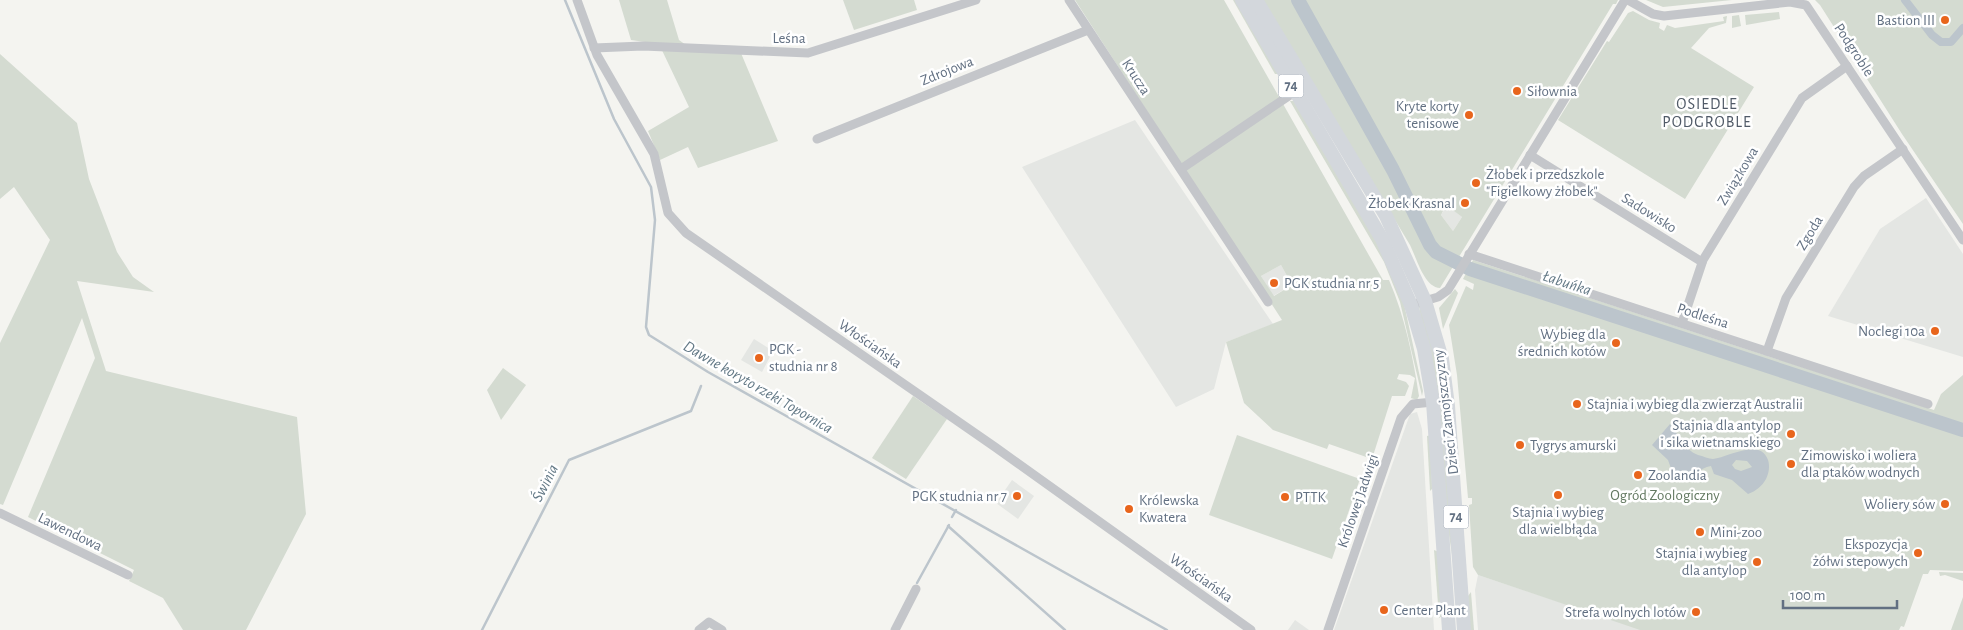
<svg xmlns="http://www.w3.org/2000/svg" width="1963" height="630" viewBox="0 0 1963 630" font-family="'Alegreya Sans',sans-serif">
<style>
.built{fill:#e4e6e3}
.green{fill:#d4dbd1;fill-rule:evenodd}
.water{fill:#bcc5cc;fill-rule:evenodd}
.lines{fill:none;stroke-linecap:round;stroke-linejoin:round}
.stream{stroke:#bcc5cc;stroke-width:2.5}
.canal{stroke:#bcc5cc;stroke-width:8}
.river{stroke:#bcc5cc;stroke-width:14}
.minor{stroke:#c4c6ca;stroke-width:9}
.primary{stroke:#d3d7dc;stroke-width:14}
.poi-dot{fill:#e8651c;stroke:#fff;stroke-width:2}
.labels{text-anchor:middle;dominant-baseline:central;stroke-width:5;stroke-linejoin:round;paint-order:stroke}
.shield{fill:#fff;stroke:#919ba8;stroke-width:1}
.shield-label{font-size:14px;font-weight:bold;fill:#627082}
.poi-label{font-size:15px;fill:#627082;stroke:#fff;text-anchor:start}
.street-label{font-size:15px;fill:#627082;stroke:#fff}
.park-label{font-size:15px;fill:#637961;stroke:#fff}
.neighbourhood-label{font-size:16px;letter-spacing:1px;fill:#505a67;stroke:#fff}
.water-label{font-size:16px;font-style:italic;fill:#637986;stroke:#fff}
</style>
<rect width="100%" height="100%" fill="#f4f4f0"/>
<g class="built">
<polygon points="1135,120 1273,324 1226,342 1214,389 1176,407 1022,167"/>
<polygon points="1926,198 1963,254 1963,357 1828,316 1880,229"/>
<polygon points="1447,205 1462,217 1453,231 1441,215"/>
<polygon points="1281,265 1292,285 1273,296 1261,276"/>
<polygon points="754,339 773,351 762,372 741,360"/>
<polygon points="1417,412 1422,429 1434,630 1334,630 1410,414"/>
<polygon points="1012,480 1034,496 1018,519 996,503"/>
<polygon points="1478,575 1640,629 1640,630 1478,630 1475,590"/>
<polygon points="1295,620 1309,630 1288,630"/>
</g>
<g class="green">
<polygon points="619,0 667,0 679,40 686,45 738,46 778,141 698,168 688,147 660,160 648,131 689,107 659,44 631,40"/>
<polygon points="843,0 914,0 917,10 854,30"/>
<path d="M1075 0H1224L1383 280H1389C1405 317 1413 357 1419 396L1417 400 1411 398 1415 378 1410 375 1399 374 1397 379 1406 382 1409 386 1405 396H1392L1372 459 1329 444 1327 449 1273 430 1244 403 1226 342 1282 320ZM1281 265 1292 285 1274 296 1261 276Z"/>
<polygon points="1233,0 1236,0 1279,74 1275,74"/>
<path d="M1263 0H1618L1616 4H1613L1440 288C1424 287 1417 259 1410 245ZM1446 205 1462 217 1453 231 1441 215Z"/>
<polygon points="1646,0 1732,0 1663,7"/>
<polygon points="1815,0 1963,0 1963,224 1902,134 1820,5"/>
<polygon points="1633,11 1649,20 1660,23 1659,28 1664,31 1667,25 1675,28 1724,21 1723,17 1727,16 1726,23 1709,28 1691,48 1754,87 1685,199 1558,120 1607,41 1609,42 1628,13"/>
<polygon points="1779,12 1780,19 1746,25 1745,15"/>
<polygon points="1739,15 1741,26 1732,28 1732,16"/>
<polygon points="0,54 77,123 89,179 117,252 133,277 154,292 77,281 106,371 297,417 306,514 246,630 183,630 163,598 129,581 134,570 28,517 95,358 82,318 3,505 0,504 0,343 50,240 14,187 0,199"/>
<polygon points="1290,101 1294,101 1381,246 1401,290 1423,391 1422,396 1400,302 1384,262"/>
<polygon points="1473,260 1934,410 1941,394 1963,375 1963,571 1930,570 1928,574 1923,574 1904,627 1901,626 1899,630 1640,630 1478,575 1473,567 1469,505 1472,504 1472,498 1468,498 1457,375 1449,325 1466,286 1473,290 1474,284 1463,279"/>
<polygon points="1455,289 1458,293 1443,329 1439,308"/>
<polygon points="1419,307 1422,307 1433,341 1446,425 1440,426"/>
<polygon points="503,368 526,385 501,420 487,390"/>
<polygon points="913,396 947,419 906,479 872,458"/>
<polygon points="1446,433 1454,567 1446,516 1441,434"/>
<polygon points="1237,435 1360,479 1332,559 1209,515"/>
<polygon points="1431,435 1432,489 1430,491 1427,436"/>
<polygon points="1434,550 1439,552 1442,616 1439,618"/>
<polygon points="1939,572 1963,573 1963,581 1945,575 1940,576"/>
<polygon points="1471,592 1474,630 1470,630 1468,596"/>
<polygon points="1963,597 1963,630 1951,630"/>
</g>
<path class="water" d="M1670 424C1679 435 1683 449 1698 455 1703 456 1709 459 1713 459 1727 458 1760 437 1768 460 1770 466 1769 473 1766 479 1762 486 1756 491 1748 494L1732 480 1714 474 1711 466C1699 468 1691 480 1679 479L1672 471 1668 460 1652 445ZM1736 460 1747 461 1752 467 1741 471 1735 469 1732 465Z"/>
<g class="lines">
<g class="stream">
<polyline points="565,0 614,119 651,187 655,220 646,327 649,335 708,372 1167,630"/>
<polyline points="952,517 956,510"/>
<polyline points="948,526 1065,630"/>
<polyline points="917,583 949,525"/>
<polyline points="482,630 569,460 691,411 701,386"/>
</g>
<polyline class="canal" points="1905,0 1932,35 1941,42 1951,42 1963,28"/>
<polyline class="river" points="1298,0 1393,170 1430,245 1436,252 1470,269 1963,430"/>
<g class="minor">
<polyline points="577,0 597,55 654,154 668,213 686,233 995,447 1251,630"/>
<polyline points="1069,0 1268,302"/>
<polyline points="1628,0 1653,14 1664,16 1790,2 1806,5 1963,240"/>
<polyline points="594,48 643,46 808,53 976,0"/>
<polyline points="817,139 1088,30"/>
<polyline points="1530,155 1702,262"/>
<polyline points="1181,169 1299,89"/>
<polyline points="1469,254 1928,404"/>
<polyline points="1411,305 1438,297 1448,290 1625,0"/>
<polyline points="1682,323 1703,260 1802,98 1847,66"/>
<polyline points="1767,351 1786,298 1854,187 1864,176 1903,149"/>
<polyline points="0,513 128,575"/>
<polyline points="699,630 709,622 722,630"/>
<polyline points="895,630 916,589"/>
<polyline points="1328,630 1401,418 1413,404 1433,402"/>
</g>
<g class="primary">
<polyline points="1242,0 1382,239 1411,305 1424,349 1433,402 1449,630"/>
<polyline points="1256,0 1386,216 1425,301 1442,359 1448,406 1464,630"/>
</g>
</g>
<g class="poi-dot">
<circle cx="1945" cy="20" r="5"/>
<circle cx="1517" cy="91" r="5"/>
<circle cx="1469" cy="115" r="5"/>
<circle cx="1476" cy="183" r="5"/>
<circle cx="1465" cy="203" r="5"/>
<circle cx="1274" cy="283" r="5"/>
<circle cx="1935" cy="331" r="5"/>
<circle cx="1616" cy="343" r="5"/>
<circle cx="759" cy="358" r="5"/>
<circle cx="1577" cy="404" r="5"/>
<circle cx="1791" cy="434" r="5"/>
<circle cx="1520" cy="445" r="5"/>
<circle cx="1791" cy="464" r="5"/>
<circle cx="1638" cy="475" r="5"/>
<circle cx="1558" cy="495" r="5"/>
<circle cx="1017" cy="496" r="5"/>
<circle cx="1285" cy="497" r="5"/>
<circle cx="1945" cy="504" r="5"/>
<circle cx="1129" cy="509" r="5"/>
<circle cx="1700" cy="532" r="5"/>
<circle cx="1918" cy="553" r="5"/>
<circle cx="1757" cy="562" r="5"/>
<circle cx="1384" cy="610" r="5"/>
<circle cx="1696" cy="612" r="5"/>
</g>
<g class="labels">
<g class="shield">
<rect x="1278.5" y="74.5" width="25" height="23" rx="4"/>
<rect x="1443.5" y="505.5" width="25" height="23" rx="4"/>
</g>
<g class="shield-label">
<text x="1291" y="86">74</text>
<text x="1456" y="517">74</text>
</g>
<g class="poi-label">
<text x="1935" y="20" text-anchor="end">Bastion III</text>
<text x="1527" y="91">Siłownia</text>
<text x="1459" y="106" text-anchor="end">Kryte korty<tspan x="1459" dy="17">tenisowe</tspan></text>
<text x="1486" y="174">Żłobek i przedszkole<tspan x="1486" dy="17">"Figielkowy żłobek"</tspan></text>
<text x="1455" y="203" text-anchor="end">Żłobek Krasnal</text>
<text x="1284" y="283">PGK studnia nr 5</text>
<text x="1925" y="331" text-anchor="end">Noclegi 10a</text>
<text x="1606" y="334" text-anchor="end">Wybieg dla<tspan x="1606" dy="17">średnich kotów</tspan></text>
<text x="769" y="349">PGK -<tspan x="769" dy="17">studnia nr 8</tspan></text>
<text x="1587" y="404">Stajnia i wybieg dla zwierząt Australii</text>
<text x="1781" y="425" text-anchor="end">Stajnia dla antylop<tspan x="1781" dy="17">i sika wietnamskiego</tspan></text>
<text x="1530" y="445">Tygrys amurski</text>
<text x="1801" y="455">Zimowisko i woliera<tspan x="1801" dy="17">dla ptaków wodnych</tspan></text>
<text x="1648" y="475">Zoolandia</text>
<text x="1007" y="496" text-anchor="end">PGK studnia nr 7</text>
<text x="1295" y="497">PTTK</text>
<text x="1139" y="500">Królewska<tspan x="1139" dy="17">Kwatera</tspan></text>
<text x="1935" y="504" text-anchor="end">Woliery sów</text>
<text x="1558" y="512" text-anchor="middle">Stajnia i wybieg<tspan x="1558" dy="17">dla wielbłąda</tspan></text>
<text x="1710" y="532">Mini-zoo</text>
<text x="1908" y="544" text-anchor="end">Ekspozycja<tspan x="1908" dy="17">żółwi stepowych</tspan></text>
<text x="1747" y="553" text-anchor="end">Stajnia i wybieg<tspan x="1747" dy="17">dla antylop</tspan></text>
<text x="1394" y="610">Center Plant</text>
<text x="1686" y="612" text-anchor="end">Strefa wolnych lotów</text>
</g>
<g class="street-label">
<text x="789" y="38">Leśna</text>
<text transform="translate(1854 50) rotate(57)">Podgroble</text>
<text transform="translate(947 71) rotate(-22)">Zdrojowa</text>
<text transform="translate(1136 77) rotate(57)">Krucza</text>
<text transform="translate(1738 176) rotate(-59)">Związkowa</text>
<text transform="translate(1649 213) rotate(32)">Sadowisko</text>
<text transform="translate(1810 233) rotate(-59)">Zgoda</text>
<text transform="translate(1703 316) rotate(18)">Podleśna</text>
<text transform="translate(870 344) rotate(35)">Włościańska</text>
<text transform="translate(1446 412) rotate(-97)">Dzieci Zamojszczyzny</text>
<text transform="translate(1358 501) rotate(-71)">Królowej Jadwigi</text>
<text transform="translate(70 532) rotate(26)">Lawendowa</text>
<text transform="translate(1201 578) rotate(35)">Włościańska</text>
</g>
<g class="park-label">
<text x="1665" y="495">Ogród Zoologiczny</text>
</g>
<g class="neighbourhood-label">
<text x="1707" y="104">OSIEDLE<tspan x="1707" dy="18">PODGROBLE</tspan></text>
</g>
<g class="water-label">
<text transform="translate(1567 283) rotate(18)">Łabuńka</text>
<text transform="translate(758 387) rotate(30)">Dawne koryto rzeki Topornica</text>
<text transform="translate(545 483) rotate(-63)">Świnia</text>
</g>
</g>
<path d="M1783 600v8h114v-8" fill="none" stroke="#627082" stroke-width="2.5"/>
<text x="1790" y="600" font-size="15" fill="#627082" stroke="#ffffff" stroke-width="4" paint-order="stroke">100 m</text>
</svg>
